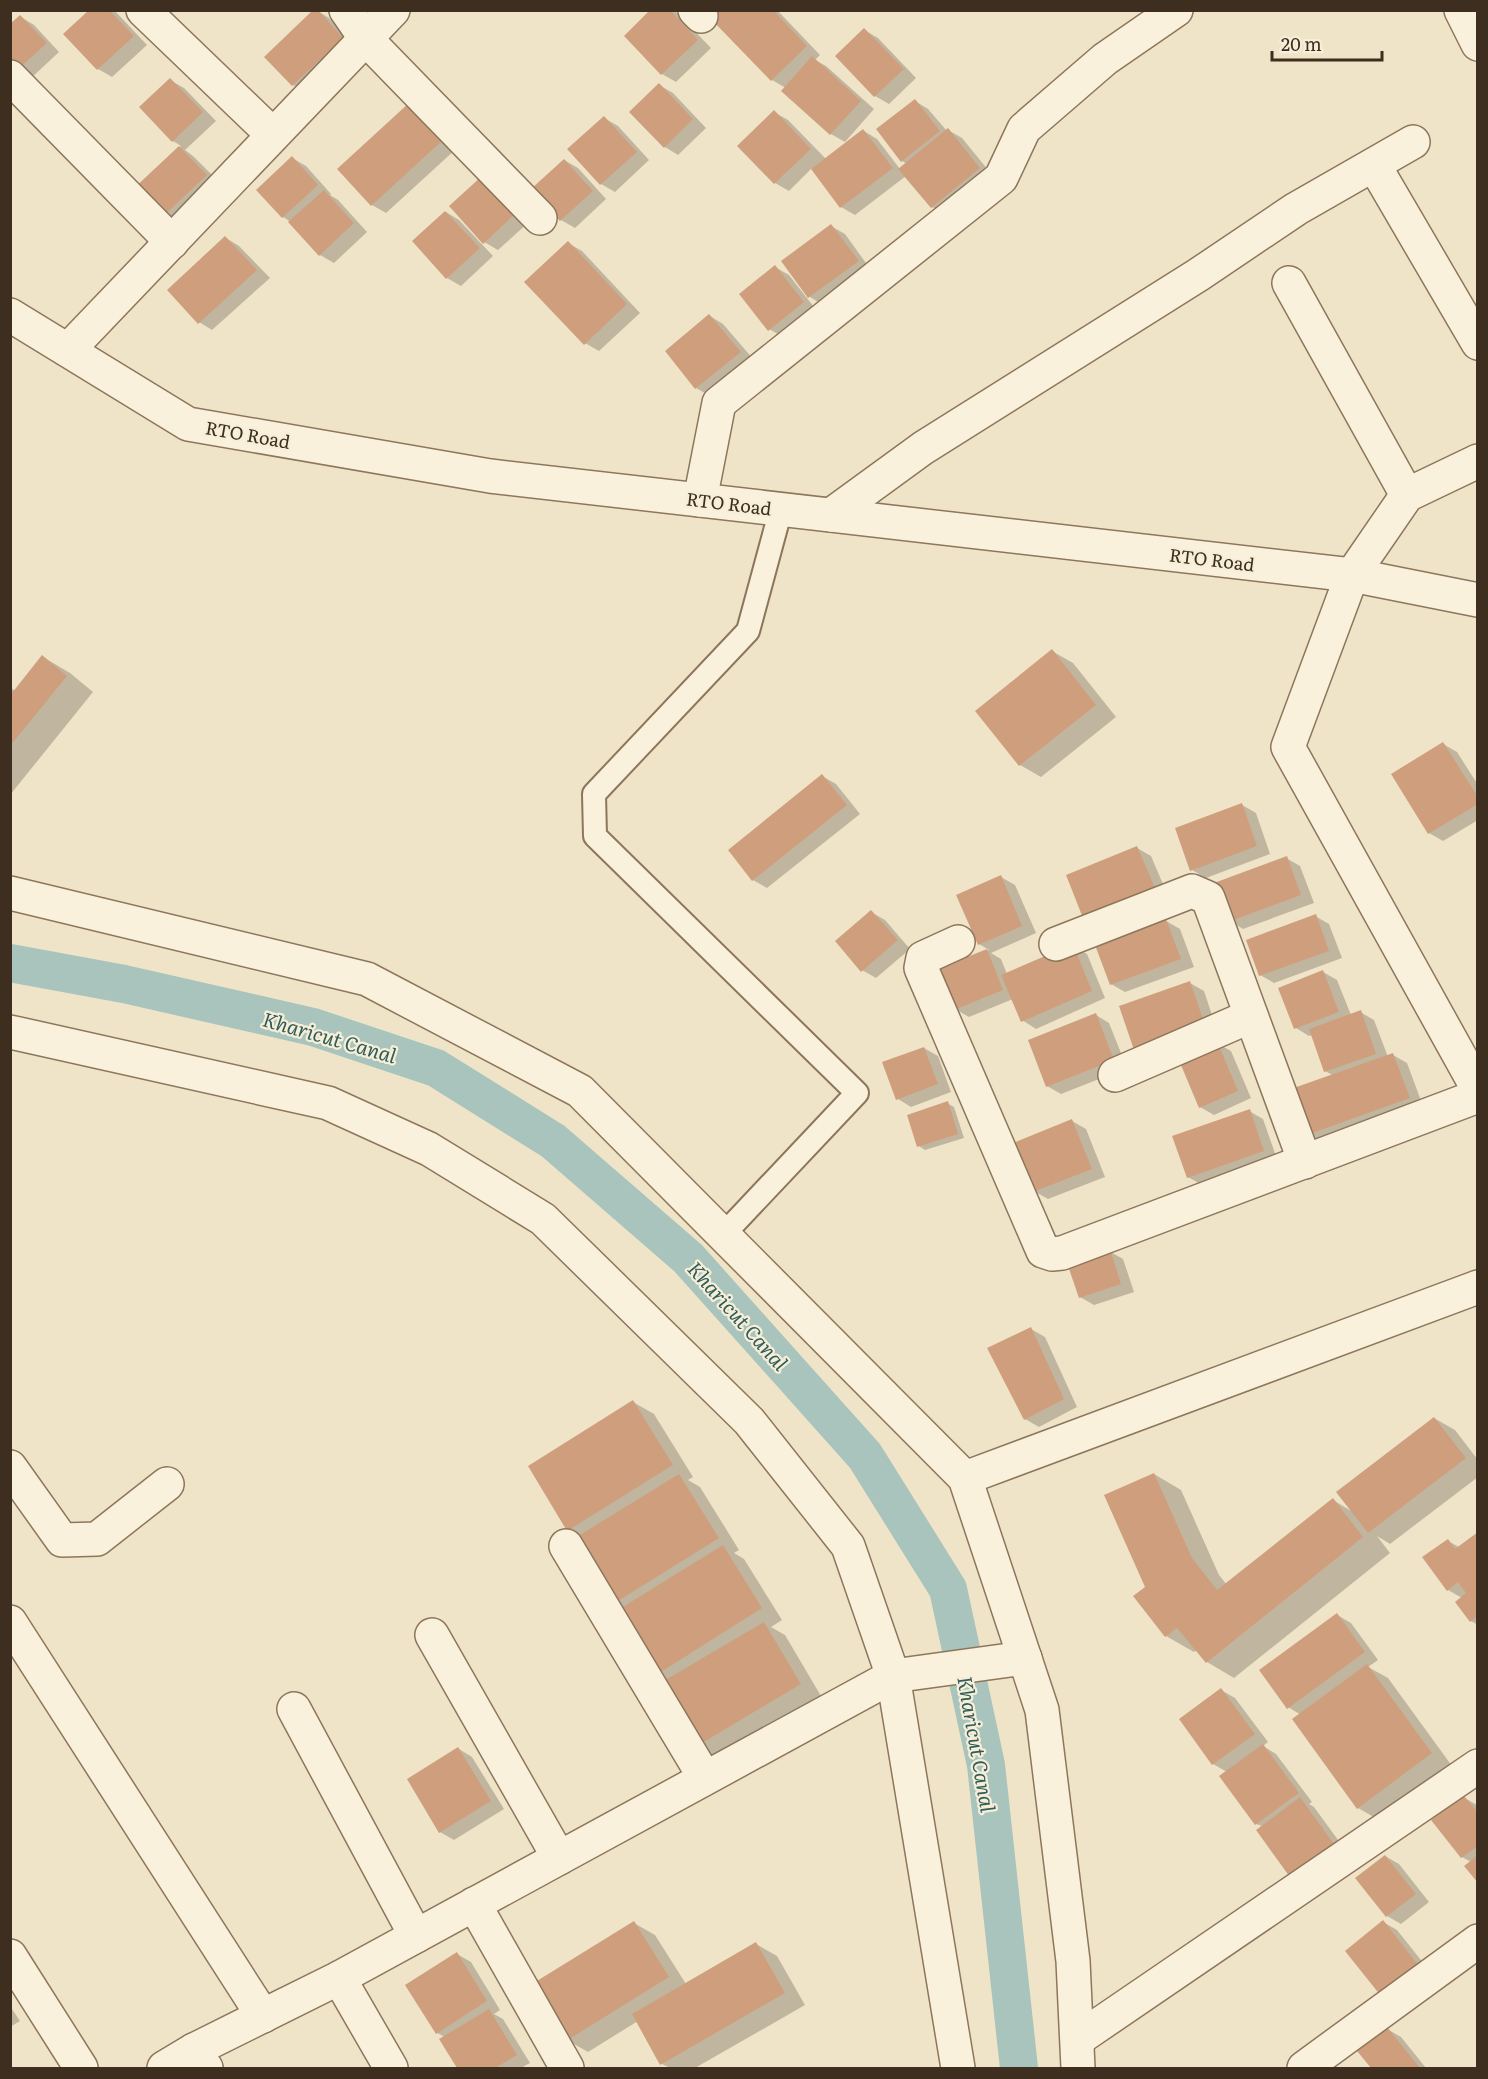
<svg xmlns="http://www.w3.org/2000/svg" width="1488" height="2079" viewBox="0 0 1488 2079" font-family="Literata,serif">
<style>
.shadow{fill:#0003}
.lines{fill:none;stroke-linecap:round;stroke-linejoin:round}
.canal{stroke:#a9c4bc;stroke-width:38}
.building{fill:#cf9f7d}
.service-casing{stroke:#8d765c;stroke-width:26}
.minor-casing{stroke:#8d765c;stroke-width:36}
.tertiary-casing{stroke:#8d765c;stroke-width:36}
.service{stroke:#faf1dc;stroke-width:22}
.minor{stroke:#faf1dc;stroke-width:33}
.tertiary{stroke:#faf1dc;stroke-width:33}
.labels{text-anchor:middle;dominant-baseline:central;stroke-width:4.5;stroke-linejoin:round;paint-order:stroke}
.street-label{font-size:18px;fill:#3d2e20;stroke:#f7eed8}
.water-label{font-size:20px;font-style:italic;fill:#2f5d5a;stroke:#f7eed8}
</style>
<rect width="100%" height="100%" fill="#f0e4c8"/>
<g class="shadow">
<polygon points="91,10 114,10 147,45 112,77 98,69 65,34"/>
<polygon points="316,10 329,18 356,46 307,93 293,85"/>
<polygon points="652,10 674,10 711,48 676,82 662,74"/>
<polygon points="716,10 777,10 820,55 815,60 826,66 874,109 845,142 831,134 783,91 786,88 772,80"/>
<polygon points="21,17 34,25 59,52 29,80 15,72"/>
<polygon points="864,30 878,38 916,78 889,104 875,96 837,56"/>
<polygon points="170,80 184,88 216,121 185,150 193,156 220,183 173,227 133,191 181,146 173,141"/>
<polygon points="659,85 673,93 706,128 678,155 665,147"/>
<polygon points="915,101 928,109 947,131 948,130 962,138 993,176 946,215 932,207 906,176 855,215 841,207 812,168 789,191 775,183 774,112 788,120 826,159 864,131 877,139 900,169 907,164 902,161"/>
<polygon points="409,105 456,149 386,213 372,205 339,169"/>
<polygon points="604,118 618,126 649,160 615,192 601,184"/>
<polygon points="292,158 306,166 331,194 330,195 338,200 367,232 334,263 320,255 291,222 283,217"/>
<polygon points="564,160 578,168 606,199 575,228 561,220 533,189"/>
<polygon points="482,178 529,222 498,250 484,242"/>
<polygon points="446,212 459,220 493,256 461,286 447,278"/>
<polygon points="831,226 845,234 871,270 823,305 810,297 783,261"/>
<polygon points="226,238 239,246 270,278 212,330 199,322"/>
<polygon points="568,243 582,251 640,313 599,351 585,343"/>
<polygon points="775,267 789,275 817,311 783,337 769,329"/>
<polygon points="710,316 723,324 754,360 710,396 696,388"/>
<polygon points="1052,651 1073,663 1116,717 1041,777 1020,765"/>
<polygon points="43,657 70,673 93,692 10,795 10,687 15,691"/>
<polygon points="1443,744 1457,752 1478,785 1478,820 1443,841 1429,833"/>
<polygon points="822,776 836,784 860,814 767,888 753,880"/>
<polygon points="1242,805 1256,813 1270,854 1206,878 1192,870"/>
<polygon points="1137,848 1151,856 1168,896 1098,925"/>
<polygon points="1286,858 1300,866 1314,903 1243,929 1230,921"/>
<polygon points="1001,877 1015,885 1036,933 991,953 1001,959 1007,974 1073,946 1087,954 1105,998 1036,1029 1022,1020 1013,999 969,1017 955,1009 939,970 989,950 979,944"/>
<polygon points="871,912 885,920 910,949 876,978 862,970"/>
<polygon points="1315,916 1329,924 1342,958 1274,983 1260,975"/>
<polygon points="1166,921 1180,929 1194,967 1125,992 1111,984"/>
<polygon points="1323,972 1337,980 1351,1015 1360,1012 1374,1020 1388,1057 1393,1055 1407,1063 1423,1106 1319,1143 1305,1135 1334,1076 1325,1071 1313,1035 1309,1036 1296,1028"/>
<polygon points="1190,983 1204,991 1218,1033 1121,1007"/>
<polygon points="1096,1015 1109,1023 1127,1068 1061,1094 1047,1086"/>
<polygon points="1217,1043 1231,1051 1251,1098 1214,1115 1200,1107"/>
<polygon points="924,1048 938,1056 951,1092 911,1107 898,1099"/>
<polygon points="947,1103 954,1107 964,1138 925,1150 919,1146"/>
<polygon points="1249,1111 1263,1119 1277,1159 1202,1185 1188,1177"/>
<polygon points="1072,1121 1086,1129 1105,1177 1048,1199 1034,1191"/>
<polygon points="1109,1251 1123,1259 1134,1292 1094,1305 1080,1297"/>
<polygon points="1031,1329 1045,1337 1077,1407 1039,1427 1025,1419"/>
<polygon points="633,1402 654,1414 693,1477 688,1480 700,1487 739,1550 734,1553 744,1559 782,1620 771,1627 785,1635 821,1696 714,1760 694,1748 580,1537 569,1530"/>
<polygon points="1434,1418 1455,1430 1478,1460 1478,1477 1390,1544 1377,1536 1390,1553 1234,1678 1207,1662 1197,1650 1194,1652 1166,1636 1147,1587 1154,1474 1181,1490 1219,1575 1227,1585 1333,1500 1353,1512"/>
<polygon points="1478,1534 1478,1625 1471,1621 1462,1598 1448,1590 1448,1541 1459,1547"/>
<polygon points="1337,1615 1351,1623 1378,1660 1368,1667 1388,1678 1452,1766 1379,1820 1358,1808 1301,1715 1288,1707"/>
<polygon points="1221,1690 1235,1698 1268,1742 1263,1746 1276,1754 1312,1802 1309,1804 1314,1807 1349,1855 1256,1824 1227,1772 1213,1764"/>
<polygon points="459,1749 472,1757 504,1809 454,1840 440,1832"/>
<polygon points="1463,1797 1477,1805 1478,1880 1471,1862 1462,1857 1433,1821"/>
<polygon points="1385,1856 1399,1864 1429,1902 1401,1924 1387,1916 1357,1878"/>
<polygon points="1383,1922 1397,1930 1432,1974 1396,2003"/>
<polygon points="634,1923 655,1935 686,1984 756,1944 777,1956 805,2005 695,2068 670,2068 662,2064 638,2021 588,2052 567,2040"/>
<polygon points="457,1954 471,1962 500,2010 494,2014 503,2019 530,2063 521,2068 459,2068 441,2040 445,2037 437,2033"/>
<polygon points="10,2006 20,2021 10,2027"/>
<polygon points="1387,2029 1401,2037 1426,2068 1373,2068 1359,2051"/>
</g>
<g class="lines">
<polyline class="canal" points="10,963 124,984 313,1027 436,1068 553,1141 688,1258 865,1456 948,1589 986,1765 1019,2068"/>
</g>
<g class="building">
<polygon points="89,10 109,10 134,36 97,70 63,34"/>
<polygon points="313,10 318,10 343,38 292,86 264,57"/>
<polygon points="650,10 670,10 698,40 661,75 624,36"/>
<polygon points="714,10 773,10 807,46 771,81 708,16"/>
<polygon points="20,15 47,43 14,73 10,69 10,24"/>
<polygon points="864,28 904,69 874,97 835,56"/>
<polygon points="812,56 861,101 830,135 781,91"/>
<polygon points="170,78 203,112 172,142 139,107"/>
<polygon points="659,83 693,119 664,148 629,112"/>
<polygon points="915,99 940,131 901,162 876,129"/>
<polygon points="409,103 443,140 371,206 337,169"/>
<polygon points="774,110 811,149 774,184 737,146"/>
<polygon points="604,116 637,152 600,185 567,149"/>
<polygon points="948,128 980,168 931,208 898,169"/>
<polygon points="863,129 893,168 840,208 811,169"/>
<polygon points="179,146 207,175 159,220 131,191"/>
<polygon points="292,156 318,185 282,218 256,190"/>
<polygon points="564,159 593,191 560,221 531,189"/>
<polygon points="482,176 516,213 483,244 449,206"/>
<polygon points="324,190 354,223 319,256 288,222"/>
<polygon points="445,211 480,248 446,279 412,241"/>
<polygon points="831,224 859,261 808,298 781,261"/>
<polygon points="225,236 257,270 198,324 167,290"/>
<polygon points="568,241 627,304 584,345 524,282"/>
<polygon points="775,265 804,302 768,331 739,294"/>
<polygon points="709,314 741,352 695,389 665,351"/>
<polygon points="1052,649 1096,705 1019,766 975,711"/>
<polygon points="42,655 67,676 10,746 10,692 12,693"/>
<polygon points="1443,742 1478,797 1478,804 1428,834 1391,774"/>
<polygon points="822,774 847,805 752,881 728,850"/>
<polygon points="1242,803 1257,846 1190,871 1175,828"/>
<polygon points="1137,846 1155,888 1083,918 1066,875"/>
<polygon points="1287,856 1301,895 1228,922 1214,883"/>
<polygon points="1001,875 1022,926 978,945 956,895"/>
<polygon points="871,910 898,940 861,972 835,941"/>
<polygon points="1316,914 1329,951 1259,976 1246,940"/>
<polygon points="1166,919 1181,959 1110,985 1095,945"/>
<polygon points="1073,944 1092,991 1021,1022 1001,975"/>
<polygon points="987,949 1003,990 954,1010 937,969"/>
<polygon points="1323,970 1339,1012 1294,1029 1278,988"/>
<polygon points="1190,981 1205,1025 1134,1050 1119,1006"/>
<polygon points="1361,1010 1376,1054 1324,1072 1309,1029"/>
<polygon points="1096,1013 1114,1060 1046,1087 1028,1040"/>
<polygon points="1217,1041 1238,1091 1199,1108 1178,1058"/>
<polygon points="924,1047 938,1084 896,1100 882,1062"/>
<polygon points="1393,1053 1410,1098 1304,1136 1288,1090"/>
<polygon points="948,1101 958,1134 917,1147 907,1115"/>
<polygon points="1250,1109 1264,1151 1187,1178 1172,1136"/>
<polygon points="1072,1119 1092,1169 1033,1192 1013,1143"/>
<polygon points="1110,1249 1121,1284 1079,1298 1067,1263"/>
<polygon points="1031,1327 1064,1399 1024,1420 987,1348"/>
<polygon points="633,1400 673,1465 567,1531 528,1466"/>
<polygon points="1434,1417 1466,1458 1368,1533 1336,1492"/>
<polygon points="1154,1473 1192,1558 1217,1590 1333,1498 1363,1537 1206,1663 1177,1628 1165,1637 1133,1596 1145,1587 1104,1495"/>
<polygon points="679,1474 719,1538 610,1606 570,1541"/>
<polygon points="1478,1532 1478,1616 1470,1622 1455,1602 1466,1593 1458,1582 1447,1591 1422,1557 1448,1539 1455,1549"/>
<polygon points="723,1545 762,1608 653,1677 613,1613"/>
<polygon points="1337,1613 1365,1652 1287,1709 1259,1670"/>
<polygon points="764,1622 801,1684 692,1749 655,1686"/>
<polygon points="1367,1664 1432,1753 1357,1809 1292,1719"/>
<polygon points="1221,1688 1255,1734 1212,1765 1179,1719"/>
<polygon points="1263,1744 1299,1793 1255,1825 1219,1776"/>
<polygon points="458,1747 491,1801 439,1833 407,1779"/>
<polygon points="1463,1795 1478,1812 1478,1846 1461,1858 1431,1820"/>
<polygon points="1300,1797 1336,1847 1292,1880 1256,1830"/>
<polygon points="1385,1855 1416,1894 1386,1917 1355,1878"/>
<polygon points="1478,1855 1478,1883 1464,1866"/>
<polygon points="1383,1920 1419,1966 1381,1996 1345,1951"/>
<polygon points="634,1921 669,1977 566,2041 532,1984"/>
<polygon points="756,1942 785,1993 660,2065 632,2014"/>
<polygon points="457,1952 487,2001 436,2034 405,1985"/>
<polygon points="489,2009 517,2055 495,2068 457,2068 439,2039"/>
<polygon points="1387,2027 1420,2068 1371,2068 1357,2051"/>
</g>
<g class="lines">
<g class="service-casing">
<polyline id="service" points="723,1235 857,1093 595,836 594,794 748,631 781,509"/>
</g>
<g class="minor-casing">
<g id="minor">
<polyline points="143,10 273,135"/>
<polyline points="346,10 366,39 540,218"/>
<polyline points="695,10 701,16"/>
<polyline points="10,77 172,242"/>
<polyline points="1374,165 1478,343"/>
<polyline points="1289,283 1407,495"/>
<polyline points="68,350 393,10"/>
<polyline points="1478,461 1407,495 1352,575 1288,747 1478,1089"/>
<polyline points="700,500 719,403 1001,178 1024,129 1105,59 1176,10"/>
<polyline points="831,515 923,448 1198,275 1296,209 1413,142"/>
<polyline points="958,942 923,958 921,968 1043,1251 1052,1254 1062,1253 1478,1096"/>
<polyline points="1056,944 1192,891 1208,898 1305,1162"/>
<polyline points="1115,1075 1251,1016"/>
<polyline points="10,1467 62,1540 97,1539 167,1484"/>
<polyline points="965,1478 1478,1287"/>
<polyline points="566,1546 705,1778"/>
<polyline points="10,1622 263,2016"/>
<polyline points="432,1635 559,1858"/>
<polyline points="294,1709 416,1936"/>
<polyline points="474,1904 567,2068"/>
<polyline points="10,1956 81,2068"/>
<polyline points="339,1978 391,2068"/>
<polyline points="1078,2039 1478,1766"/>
<polyline points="194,2050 206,2068"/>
<polyline points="1304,2068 1478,1941"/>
</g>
</g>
<g class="tertiary-casing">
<g id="tertiary">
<polyline points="1461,10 1478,44"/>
<polyline points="10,315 188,424 490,476 1352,575 1478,600"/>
<polyline points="10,893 367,979 580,1091 965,1478 1042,1710 1073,1961 1078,2068"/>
<polyline points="10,1032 328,1103 429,1149 543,1219 749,1421 848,1546 893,1676 958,2068"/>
<polyline points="164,2068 194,2050 339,1978 893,1676 1025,1658"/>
</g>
</g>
<use href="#service" class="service"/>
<use href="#minor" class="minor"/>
<use href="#tertiary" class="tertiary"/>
</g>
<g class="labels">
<g class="street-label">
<text transform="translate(248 434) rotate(10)">RTO Road</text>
<text transform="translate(729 503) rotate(7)">RTO Road</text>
<text transform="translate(1212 559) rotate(7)">RTO Road</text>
</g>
<g class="water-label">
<text transform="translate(330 1036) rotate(16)">Kharicut Canal</text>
<text transform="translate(739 1315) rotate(48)">Kharicut Canal</text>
<text transform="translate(978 1744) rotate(80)">Kharicut Canal</text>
</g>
</g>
<rect width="1488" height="2079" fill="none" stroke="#3d2e20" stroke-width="24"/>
<path d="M1272 51v9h110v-9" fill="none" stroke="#3d2e20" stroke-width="3"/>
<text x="1281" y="51" font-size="18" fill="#3d2e20" stroke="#f7eed8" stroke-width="4.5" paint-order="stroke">20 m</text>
</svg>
